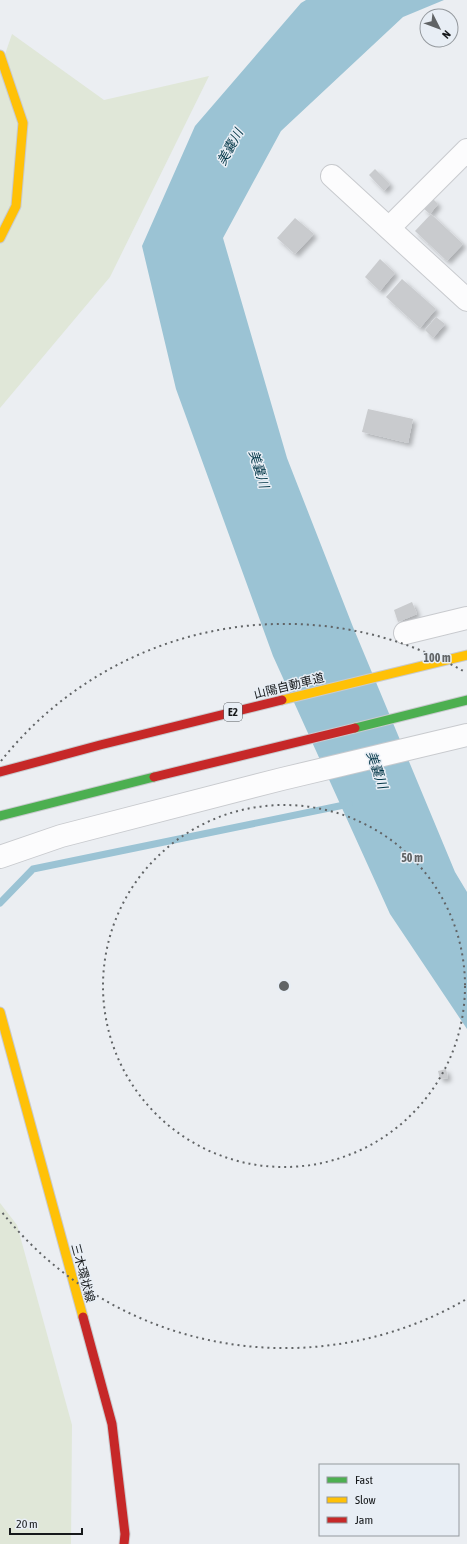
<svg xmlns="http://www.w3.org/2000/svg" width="467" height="1544" viewBox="0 0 467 1544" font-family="'Asap Condensed','Noto Sans JP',sans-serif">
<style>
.green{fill:#e0e7d8}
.water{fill:#9bc3d4}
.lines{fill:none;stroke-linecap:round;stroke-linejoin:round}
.stream{stroke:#9bc3d4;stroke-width:7}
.building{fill:#c9cbce;filter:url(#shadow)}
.street-casing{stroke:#c8cace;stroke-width:24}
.fast-casing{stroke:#c8cace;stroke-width:11}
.slow-casing{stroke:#c8cace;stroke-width:11}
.jam-casing{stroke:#c8cace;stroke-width:11}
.street{stroke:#fcfcfd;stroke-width:22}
.fast{stroke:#4caf50;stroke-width:9}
.slow{stroke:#ffc107;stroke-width:9}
.jam{stroke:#c62828;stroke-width:9}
.ring{fill:none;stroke:#616466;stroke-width:2;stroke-dasharray:2 4}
.labels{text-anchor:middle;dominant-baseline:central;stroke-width:3;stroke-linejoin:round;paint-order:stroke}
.shield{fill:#e8eef5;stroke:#55595c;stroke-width:1}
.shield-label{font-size:11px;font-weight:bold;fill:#16191b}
.street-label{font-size:12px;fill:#16191b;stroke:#e8eef5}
.water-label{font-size:13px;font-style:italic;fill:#013546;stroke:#e8eef5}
.centre{fill:#616466;stroke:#e8eef5;stroke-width:2}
.ring-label{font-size:12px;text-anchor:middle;font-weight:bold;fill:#616466;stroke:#e8eef5;stroke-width:3;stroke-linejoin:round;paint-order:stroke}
</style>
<defs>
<filter id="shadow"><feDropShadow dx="3.5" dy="3.5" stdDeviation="2" flood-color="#0004"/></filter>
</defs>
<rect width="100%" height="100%" fill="#ebeef2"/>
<g class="green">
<polygon points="12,34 104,100 209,76 110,277 0,408 0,69"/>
<polygon points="0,1203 17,1225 72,1425 71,1544 0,1544"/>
</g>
<polygon class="water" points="306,0 444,0 403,17 281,131 223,238 287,458 353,627 455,872 467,892 467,1029 390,914 273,656 176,389 142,246 195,126 301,3"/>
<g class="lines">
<polyline class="stream" points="0,903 33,869 349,804"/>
</g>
<g class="building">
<polygon points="375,169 390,184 384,191 369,175"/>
<polygon points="432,198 438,204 430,214 423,208"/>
<polygon points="431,214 463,244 447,261 415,231"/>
<polygon points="295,218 314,234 295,254 277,238"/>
<polygon points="380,259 395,273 380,291 365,277"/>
<polygon points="402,279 436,309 420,328 386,297"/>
<polygon points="436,317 445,324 433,338 425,330"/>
<polygon points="368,409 413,419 408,443 362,432"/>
<polygon points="412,602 417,614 398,622 394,610"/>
<polygon points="446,1069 448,1078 440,1079 438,1071"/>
</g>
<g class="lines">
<g class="street-casing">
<g id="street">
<polyline points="332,176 467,300"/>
<polyline points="389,228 467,150"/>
<polyline points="405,633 467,618"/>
<polyline points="0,857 61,836 282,779 467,735"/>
</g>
</g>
<g class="fast-casing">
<g id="fast">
<polyline points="355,728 467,700"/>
<polyline points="0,816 154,777"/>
</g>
</g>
<g class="slow-casing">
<g id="slow">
<polyline points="0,55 23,123 16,206 0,238"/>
<polyline points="282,700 467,655"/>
<polyline points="0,1012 83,1317"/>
</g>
</g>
<g class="jam-casing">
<g id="jam">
<polyline points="0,772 100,745 282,700"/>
<polyline points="154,777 355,728"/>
<polyline points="83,1317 112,1424 125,1534 124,1544"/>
</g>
</g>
<use href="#street" class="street"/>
<use href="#fast" class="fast"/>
<use href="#slow" class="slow"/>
<use href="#jam" class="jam"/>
</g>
<g class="ring">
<circle cx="284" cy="986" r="181"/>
<path d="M465 1300A362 362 0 0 1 1 1211M1 761A362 362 0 0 1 465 672"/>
</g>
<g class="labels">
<rect class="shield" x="224" y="703" width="18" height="18" rx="3"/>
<g class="shield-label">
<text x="233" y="712">E2</text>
</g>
<g class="street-label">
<text transform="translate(289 686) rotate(-14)">山陽自動車道</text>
<text transform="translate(83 1273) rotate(75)">三木環状線</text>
</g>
<g class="water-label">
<text transform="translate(230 147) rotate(-61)">美嚢川</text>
<text transform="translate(259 469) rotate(73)">美嚢川</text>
<text transform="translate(377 770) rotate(71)">美嚢川</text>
</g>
</g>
<circle cx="284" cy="986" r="6" class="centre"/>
<g class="ring-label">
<text x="437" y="662">100 m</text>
<text x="412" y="862">50 m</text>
</g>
<rect x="319" y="1464" width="140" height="72" fill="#e8eef5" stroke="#94999e"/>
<rect x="327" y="1477" width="20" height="6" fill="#4caf50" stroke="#94999e"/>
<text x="355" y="1484" font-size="12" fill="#16191b">Fast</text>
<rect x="327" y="1497" width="20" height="6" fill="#ffc107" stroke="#94999e"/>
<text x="355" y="1504" font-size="12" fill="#16191b">Slow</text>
<rect x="327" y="1517" width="20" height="6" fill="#c62828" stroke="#94999e"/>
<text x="355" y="1524" font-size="12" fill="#16191b">Jam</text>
<g transform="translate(439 28) rotate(132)"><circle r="19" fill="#e8eef5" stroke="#94999e"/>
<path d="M0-3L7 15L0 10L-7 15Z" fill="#616466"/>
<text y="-6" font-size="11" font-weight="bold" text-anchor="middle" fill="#16191b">N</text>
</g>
<path d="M10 1528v6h72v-6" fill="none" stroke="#16191b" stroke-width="2"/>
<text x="16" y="1528" font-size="12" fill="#16191b" stroke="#e8eef5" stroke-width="3" paint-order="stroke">20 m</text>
</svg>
